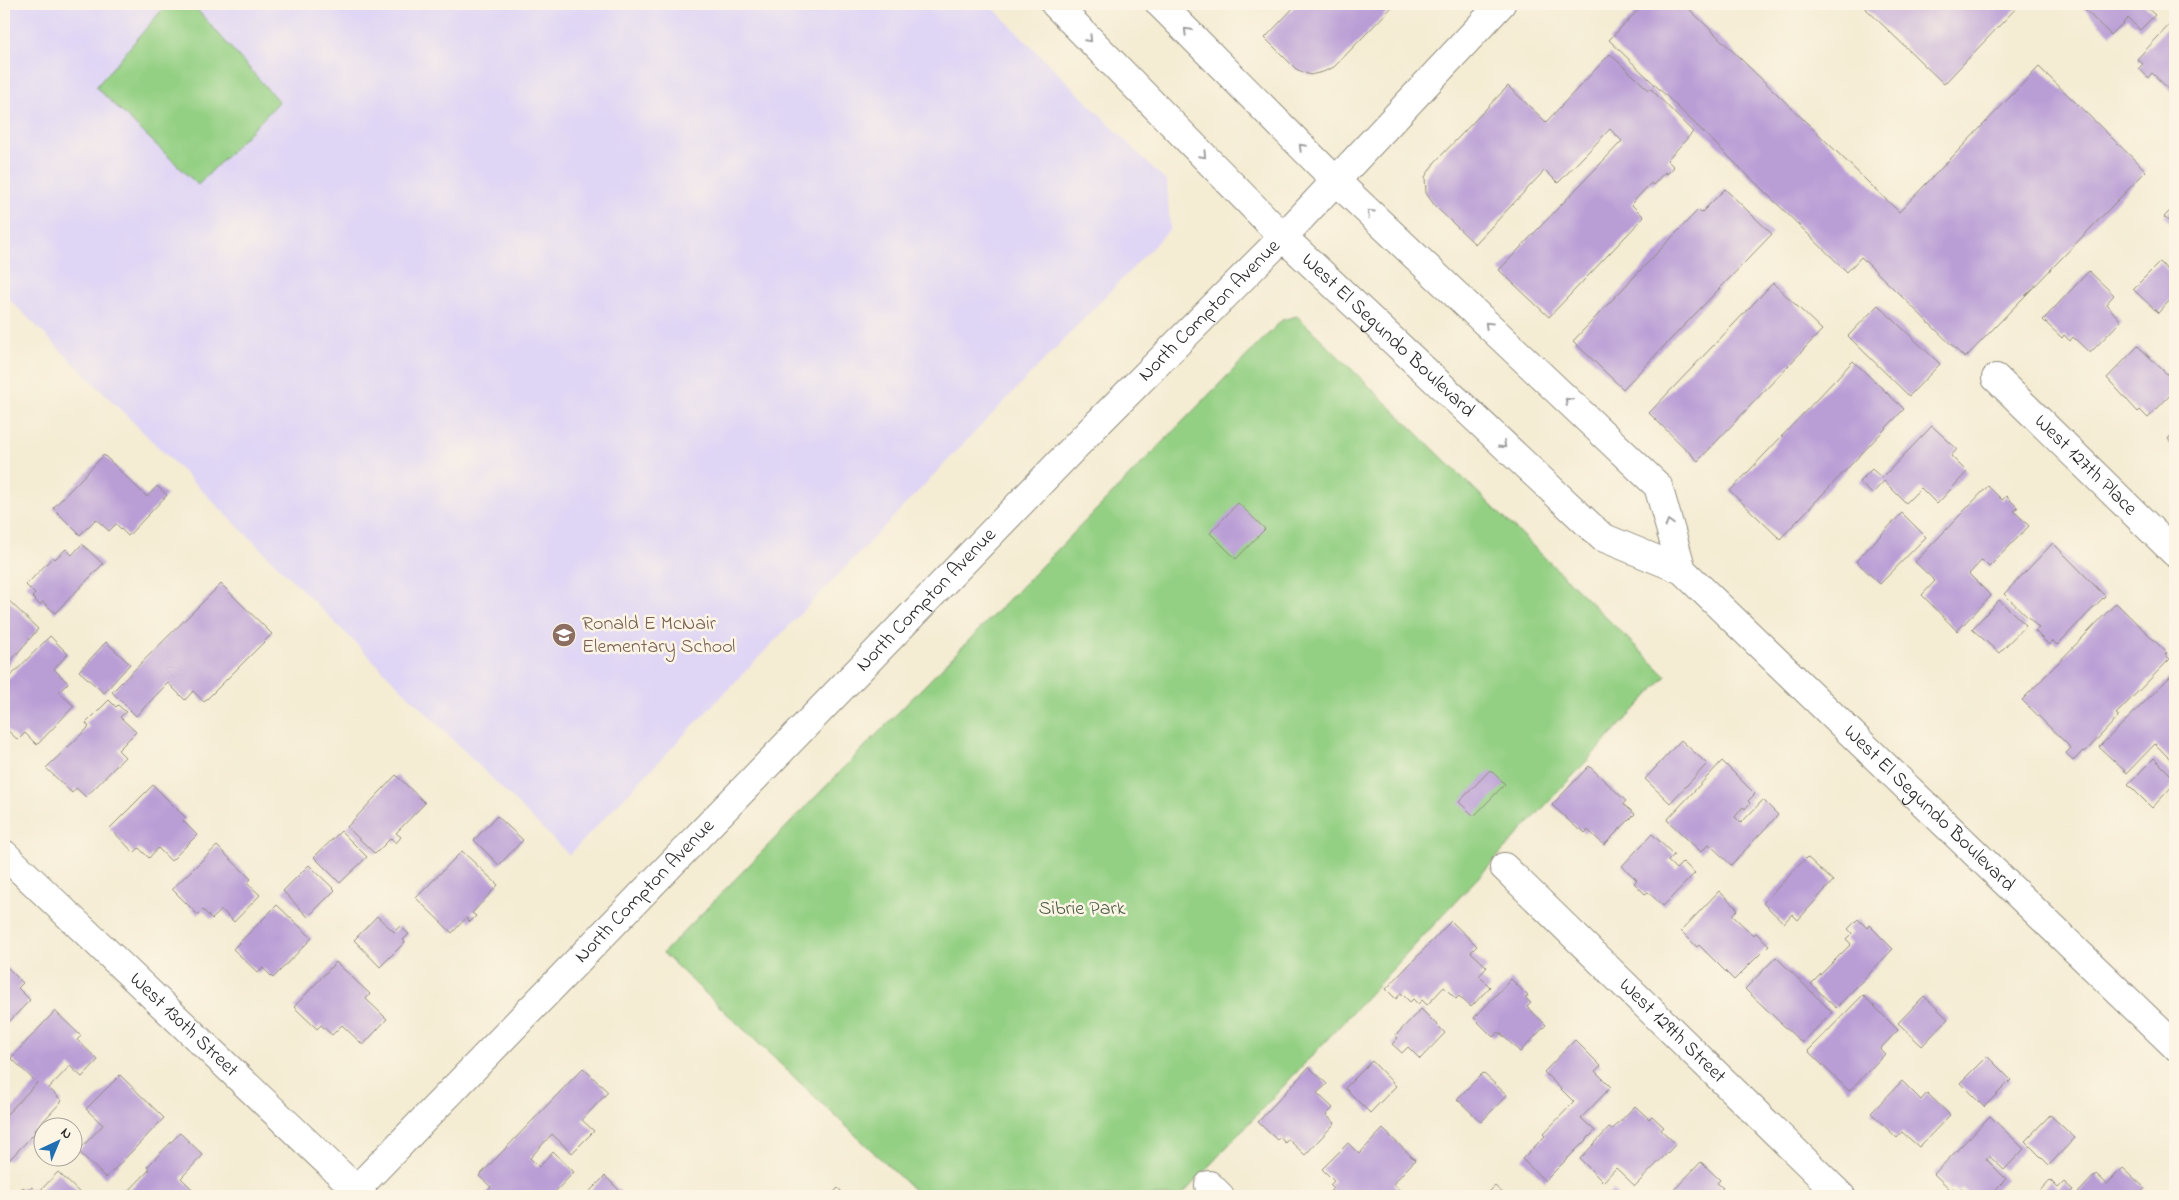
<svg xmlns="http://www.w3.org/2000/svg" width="2179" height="1200" viewBox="0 0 2179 1200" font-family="'Indie Flower',sans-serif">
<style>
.built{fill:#dfd5f5}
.green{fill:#94d084;stroke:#607e58}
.building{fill:#b99ed6}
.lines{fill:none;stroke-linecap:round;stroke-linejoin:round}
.minor-casing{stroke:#908c7f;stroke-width:30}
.major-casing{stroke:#908c7f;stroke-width:30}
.minor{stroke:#fff;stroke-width:28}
.major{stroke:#fff;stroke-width:28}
.oneway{stroke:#a0a0a0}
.labels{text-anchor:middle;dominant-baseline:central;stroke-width:5;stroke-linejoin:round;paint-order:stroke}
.street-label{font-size:20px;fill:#2b2b2b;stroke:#fcf5e5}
.education-label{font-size:20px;fill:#785e54;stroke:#fcf5e5;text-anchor:start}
.park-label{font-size:20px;fill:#4a5d46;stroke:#fcf5e5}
</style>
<rect width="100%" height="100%" fill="#fcf5e5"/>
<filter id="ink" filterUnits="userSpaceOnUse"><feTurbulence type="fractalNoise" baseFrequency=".02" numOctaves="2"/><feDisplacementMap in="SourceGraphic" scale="10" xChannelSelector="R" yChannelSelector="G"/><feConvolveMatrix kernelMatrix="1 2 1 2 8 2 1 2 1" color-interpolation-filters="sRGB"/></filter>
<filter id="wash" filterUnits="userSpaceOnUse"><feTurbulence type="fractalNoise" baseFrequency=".0096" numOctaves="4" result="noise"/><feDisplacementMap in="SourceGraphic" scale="20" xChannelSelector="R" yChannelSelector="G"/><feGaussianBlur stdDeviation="1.12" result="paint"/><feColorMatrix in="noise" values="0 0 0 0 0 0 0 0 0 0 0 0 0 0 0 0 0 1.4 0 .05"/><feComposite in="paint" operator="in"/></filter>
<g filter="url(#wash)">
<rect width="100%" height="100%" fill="#f4ecd3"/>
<polygon class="built" points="4,4 989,4 1167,182 1170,229 569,855 4,294"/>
<g class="green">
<polygon points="167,4 192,4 279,102 198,185 96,87"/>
<polygon points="1297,316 1666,676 1181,1196 920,1196 663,953 1282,320"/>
</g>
<g id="blocks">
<g class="building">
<polygon points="1297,4 1395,4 1334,67 1323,72 1310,75 1296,69 1265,38"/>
<polygon points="1644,4 1684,4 1899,212 2039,67 2146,171 1965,358 1861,257 1847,272 1609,40"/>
<polygon points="1861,4 2020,4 1944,84"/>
<polygon points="2089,4 2143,4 2155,15 2140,30 2128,18 2111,35 2084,9"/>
<polygon points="2175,19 2175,95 2152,73 2148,78 2139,68 2143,64 2137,59"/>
<polygon points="1610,54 1649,90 1650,88 1693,132 1667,160 1674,167 1667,174 1665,172 1653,185 1651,183 1631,204 1644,217 1549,317 1499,270 1622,141 1610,129 1558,183 1545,170 1475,244 1435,206 1426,193 1425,177 1435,162 1508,86 1546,122"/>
<polygon points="1725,189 1772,234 1623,389 1573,341 1698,210 1701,213"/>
<polygon points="2175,206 2175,227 2164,217"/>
<polygon points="2160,262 2175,278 2175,295 2158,313 2133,289"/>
<polygon points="2089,271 2114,295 2106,304 2121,321 2090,353 2073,337 2070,341 2064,335 2062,338 2043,320"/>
<polygon points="1773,283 1822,330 1698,461 1649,413"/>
<polygon points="1878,305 1940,364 1909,396 1848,336"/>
<polygon points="2138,346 2175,382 2175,390 2148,418 2140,410 2138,412 2107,378"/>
<polygon points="1853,361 1904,409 1780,539 1730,491"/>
<polygon points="1932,426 1957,449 1951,456 1967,472 1937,504 1921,488 1906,503 1884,481 1872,494 1859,482 1872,469 1882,478"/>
<polygon points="2175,431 2175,447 2168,439"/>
<polygon points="104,455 147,497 157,486 167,495 128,536 116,524 109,531 96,519 80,535 53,508"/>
<polygon points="1988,486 2002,500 2006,496 2018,508 2014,511 2029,526 1989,567 1982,560 1969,574 1991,596 1957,631 1922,595 1935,581 1915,562"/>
<polygon points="1238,503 1265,529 1236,559 1210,533"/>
<polygon points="1902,513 1926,537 1880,584 1856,561"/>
<polygon points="2053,543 2105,596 2057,645 2053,641 2049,645 2035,631 2039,628 2004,594"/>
<polygon points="82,544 103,564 55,613 43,602 40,605 32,597 35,594 26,585 53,557 55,559 66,549 72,555"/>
<polygon points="221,584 272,634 204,702 193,691 185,700 168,683 136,716 112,692"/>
<polygon points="4,596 38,629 4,669"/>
<polygon points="1999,600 2026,625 1999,653 1972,629"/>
<polygon points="2116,603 2167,653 2165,655 2170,659 2116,714 2119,716 2085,752 2083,751 2073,761 2066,753 2071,748 2022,700"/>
<polygon points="50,636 68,654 54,669 68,683 59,692 74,706 37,745 25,733 18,740 4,727 4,683"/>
<polygon points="106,642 130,664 104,693 79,671"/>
<polygon points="2175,668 2175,753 2170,759 2155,744 2127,773 2099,747 2174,673 2172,671"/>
<polygon points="109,700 116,707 118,705 126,712 120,717 136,732 118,750 125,757 86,797 76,788 72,793 46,768 89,727 86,723"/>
<polygon points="1681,740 1707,764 1670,803 1645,779"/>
<polygon points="2154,758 2175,779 2175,783 2152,808 2128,784"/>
<polygon points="1722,761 1755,794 1748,801 1750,803 1745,809 1743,807 1735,817 1741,823 1763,800 1778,815 1731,865 1709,844 1701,852 1667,820"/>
<polygon points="1589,766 1626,801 1623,804 1635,814 1604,845 1588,830 1585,833 1580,828 1579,830 1552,805"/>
<polygon points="1490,770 1505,784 1474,816 1459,802"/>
<polygon points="396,775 425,803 396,833 401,837 396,843 391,838 375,854 347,827"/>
<polygon points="153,785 186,818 183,821 197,835 171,861 158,848 149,858 139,848 134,853 110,828"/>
<polygon points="497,816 523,840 499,865 474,840"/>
<polygon points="341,831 367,857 340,883 314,857"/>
<polygon points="1652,834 1674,855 1668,861 1676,869 1683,862 1695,873 1663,906 1648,892 1645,894 1634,883 1637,880 1622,866"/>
<polygon points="217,846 251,879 247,883 260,895 234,922 222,910 212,919 203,910 198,915 172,889"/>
<polygon points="462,851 498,885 472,913 476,916 470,922 466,918 452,933 416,898"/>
<polygon points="1807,857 1833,881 1798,920 1792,914 1784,923 1763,903"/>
<polygon points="309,865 335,890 308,917 283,891"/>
<polygon points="1719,891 1738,909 1732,915 1753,935 1756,933 1769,945 1734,980 1699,945 1697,947 1681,931"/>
<polygon points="277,905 312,938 273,978 263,968 258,973 233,949"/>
<polygon points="377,916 394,932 400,926 409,934 403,940 405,942 380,967 354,940"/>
<polygon points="1858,919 1867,928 1869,925 1893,949 1836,1008 1811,984 1851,944 1846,939 1852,933 1848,929"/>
<polygon points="1451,921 1477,946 1471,952 1487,967 1479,976 1490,987 1471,1007 1459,996 1456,999 1444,987 1427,1005 1422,1000 1418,1004 1413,999 1410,1002 1401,993 1396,999 1386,989"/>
<polygon points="1776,957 1832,1012 1802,1043 1745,989"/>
<polygon points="336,962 370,994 366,999 387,1019 363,1045 342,1025 332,1035 321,1025 317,1029 294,1007"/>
<polygon points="4,964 23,983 18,988 30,1000 4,1027"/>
<polygon points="1511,979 1528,996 1525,998 1531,1003 1527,1007 1546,1025 1520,1052 1499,1032 1493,1037 1474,1018"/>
<polygon points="1863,995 1898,1030 1880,1049 1885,1054 1849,1091 1808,1051"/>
<polygon points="1924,996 1948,1019 1922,1046 1898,1023"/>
<polygon points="1421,1009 1445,1033 1420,1059 1408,1047 1402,1053 1392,1044 1398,1038 1395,1036"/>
<polygon points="55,1011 81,1036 77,1040 98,1060 82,1077 70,1066 49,1088 62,1101 34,1131 35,1133 8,1161 7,1159 4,1162 4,1117 37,1083 11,1058"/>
<polygon points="1575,1040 1601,1066 1595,1071 1611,1087 1581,1118 1595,1131 1545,1181 1522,1159 1545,1136 1543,1134 1574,1102 1544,1072"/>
<polygon points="1987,1056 2011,1080 1984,1107 1960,1083"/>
<polygon points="1372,1061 1396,1086 1370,1113 1345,1088"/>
<polygon points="1309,1067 1327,1084 1317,1093 1333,1108 1326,1115 1335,1123 1305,1155 1288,1139 1285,1143 1280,1137 1277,1140 1258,1122"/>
<polygon points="583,1068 608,1092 582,1120 594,1131 572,1153 552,1134 530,1158 539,1167 553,1152 574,1172 551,1196 490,1196 486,1193 491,1187 479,1176"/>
<polygon points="1483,1073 1507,1095 1481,1122 1457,1099"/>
<polygon points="120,1075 164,1118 106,1178 78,1151 103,1125 86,1109"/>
<polygon points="1902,1081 1921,1100 1927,1093 1950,1115 1919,1147 1902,1132 1897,1138 1871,1113"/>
<polygon points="1635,1106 1649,1119 1652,1116 1664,1127 1661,1130 1676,1144 1635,1186 1616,1168 1603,1182 1580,1159 1609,1128 1612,1130"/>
<polygon points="2050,1115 2075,1138 2049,1165 2025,1141"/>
<polygon points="1990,1116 2024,1149 2004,1170 1989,1156 1986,1159 2006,1179 1989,1196 1970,1196 1962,1188 1958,1192 1953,1188 1951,1190 1934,1174"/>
<polygon points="1383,1129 1415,1160 1393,1184 1403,1193 1400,1196 1327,1196 1333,1188 1330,1185 1334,1181 1322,1169 1348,1143 1359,1154"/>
<polygon points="180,1133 203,1155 181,1178 194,1191 190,1195 191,1196 124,1196 150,1169 147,1167"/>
<polygon points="1701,1162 1720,1180 1717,1183 1723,1188 1719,1192 1724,1196 1672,1196 1670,1194"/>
<polygon points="2123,1168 2145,1188 2137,1196 2075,1196 2096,1174 2107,1184"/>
<polygon points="58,1172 83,1196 15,1196 23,1187 28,1191 32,1187 38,1193"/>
<polygon points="605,1176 625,1196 585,1196"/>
<polygon points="2050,1180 2058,1188 2064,1182 2073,1190 2066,1196 2035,1196"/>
<polygon points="1495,1186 1506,1196 1485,1196"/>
<polygon points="838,1188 846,1196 830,1196"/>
<polygon points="1613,1190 1619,1196 1606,1196"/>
</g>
</g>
</g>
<g filter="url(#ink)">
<use href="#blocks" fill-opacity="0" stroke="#908c7f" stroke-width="1"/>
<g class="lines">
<g class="minor-casing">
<g id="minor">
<path id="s1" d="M1996 378 2175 553"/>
<path id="s2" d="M4 854 363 1196"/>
<path id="s3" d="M1504 867 1841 1196"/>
<polyline points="1209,1185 1220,1196"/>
<path id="s4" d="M350 1196 1094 427 1283 237"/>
</g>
</g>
<g class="major-casing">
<g id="major">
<path id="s5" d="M1055 4 1283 237 1602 537 1682 570 2175 1046"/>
<polyline points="1160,4 1336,181 1658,486 1682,570"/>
<polyline points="1283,237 1501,4"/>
</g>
</g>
<use href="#minor" class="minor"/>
<use href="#major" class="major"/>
</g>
<defs><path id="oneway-chevron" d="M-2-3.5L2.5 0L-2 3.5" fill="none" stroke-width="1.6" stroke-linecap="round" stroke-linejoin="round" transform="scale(1.25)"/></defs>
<g class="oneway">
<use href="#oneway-chevron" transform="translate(1187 31) rotate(-135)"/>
<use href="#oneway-chevron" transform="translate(1089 39) rotate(46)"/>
<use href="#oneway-chevron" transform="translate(1302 147) rotate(-135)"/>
<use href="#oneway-chevron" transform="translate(1203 155) rotate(46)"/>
<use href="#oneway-chevron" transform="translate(1370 213) rotate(-137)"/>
<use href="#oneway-chevron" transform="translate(1488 325) rotate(-136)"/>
<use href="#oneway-chevron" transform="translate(1568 401) rotate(-137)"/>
<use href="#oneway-chevron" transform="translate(1503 445) rotate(43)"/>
<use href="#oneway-chevron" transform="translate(1669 523) rotate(-106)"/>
</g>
</g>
<defs>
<g id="school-disc" transform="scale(1.25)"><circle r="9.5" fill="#8d6e63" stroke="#fcf5e5"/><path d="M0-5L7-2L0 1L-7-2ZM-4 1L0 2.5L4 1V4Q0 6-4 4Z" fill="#fff"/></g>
</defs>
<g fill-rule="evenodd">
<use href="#school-disc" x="564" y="635"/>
</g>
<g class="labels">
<g class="street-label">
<text stroke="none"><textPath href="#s4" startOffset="1234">North Compton Avenue</textPath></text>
<text stroke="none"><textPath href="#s5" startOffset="470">West El Segundo Boulevard</textPath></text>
<text stroke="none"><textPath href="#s1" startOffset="125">West 127th Place</textPath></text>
<text stroke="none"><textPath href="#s4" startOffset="829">North Compton Avenue</textPath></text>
<text stroke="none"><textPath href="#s5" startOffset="1194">West El Segundo Boulevard</textPath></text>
<text stroke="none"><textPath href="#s4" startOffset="424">North Compton Avenue</textPath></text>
<text stroke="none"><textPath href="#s2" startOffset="248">West 130th Street</textPath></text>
<text stroke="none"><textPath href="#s3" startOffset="235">West 129th Street</textPath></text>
</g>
<g class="education-label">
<text x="582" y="624">Ronald E McNair<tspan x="582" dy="23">Elementary School</tspan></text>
</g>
<g class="park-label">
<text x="1082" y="909">Sibrie Park</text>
</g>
</g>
<rect width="2179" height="1200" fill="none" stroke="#fcf5e5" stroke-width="20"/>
<g transform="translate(58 1142) rotate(44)"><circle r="24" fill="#fcf5e5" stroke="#a8a49b"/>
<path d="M0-4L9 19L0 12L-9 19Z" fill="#1f6fb2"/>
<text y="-8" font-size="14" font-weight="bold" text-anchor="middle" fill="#2b2b2b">N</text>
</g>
</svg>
